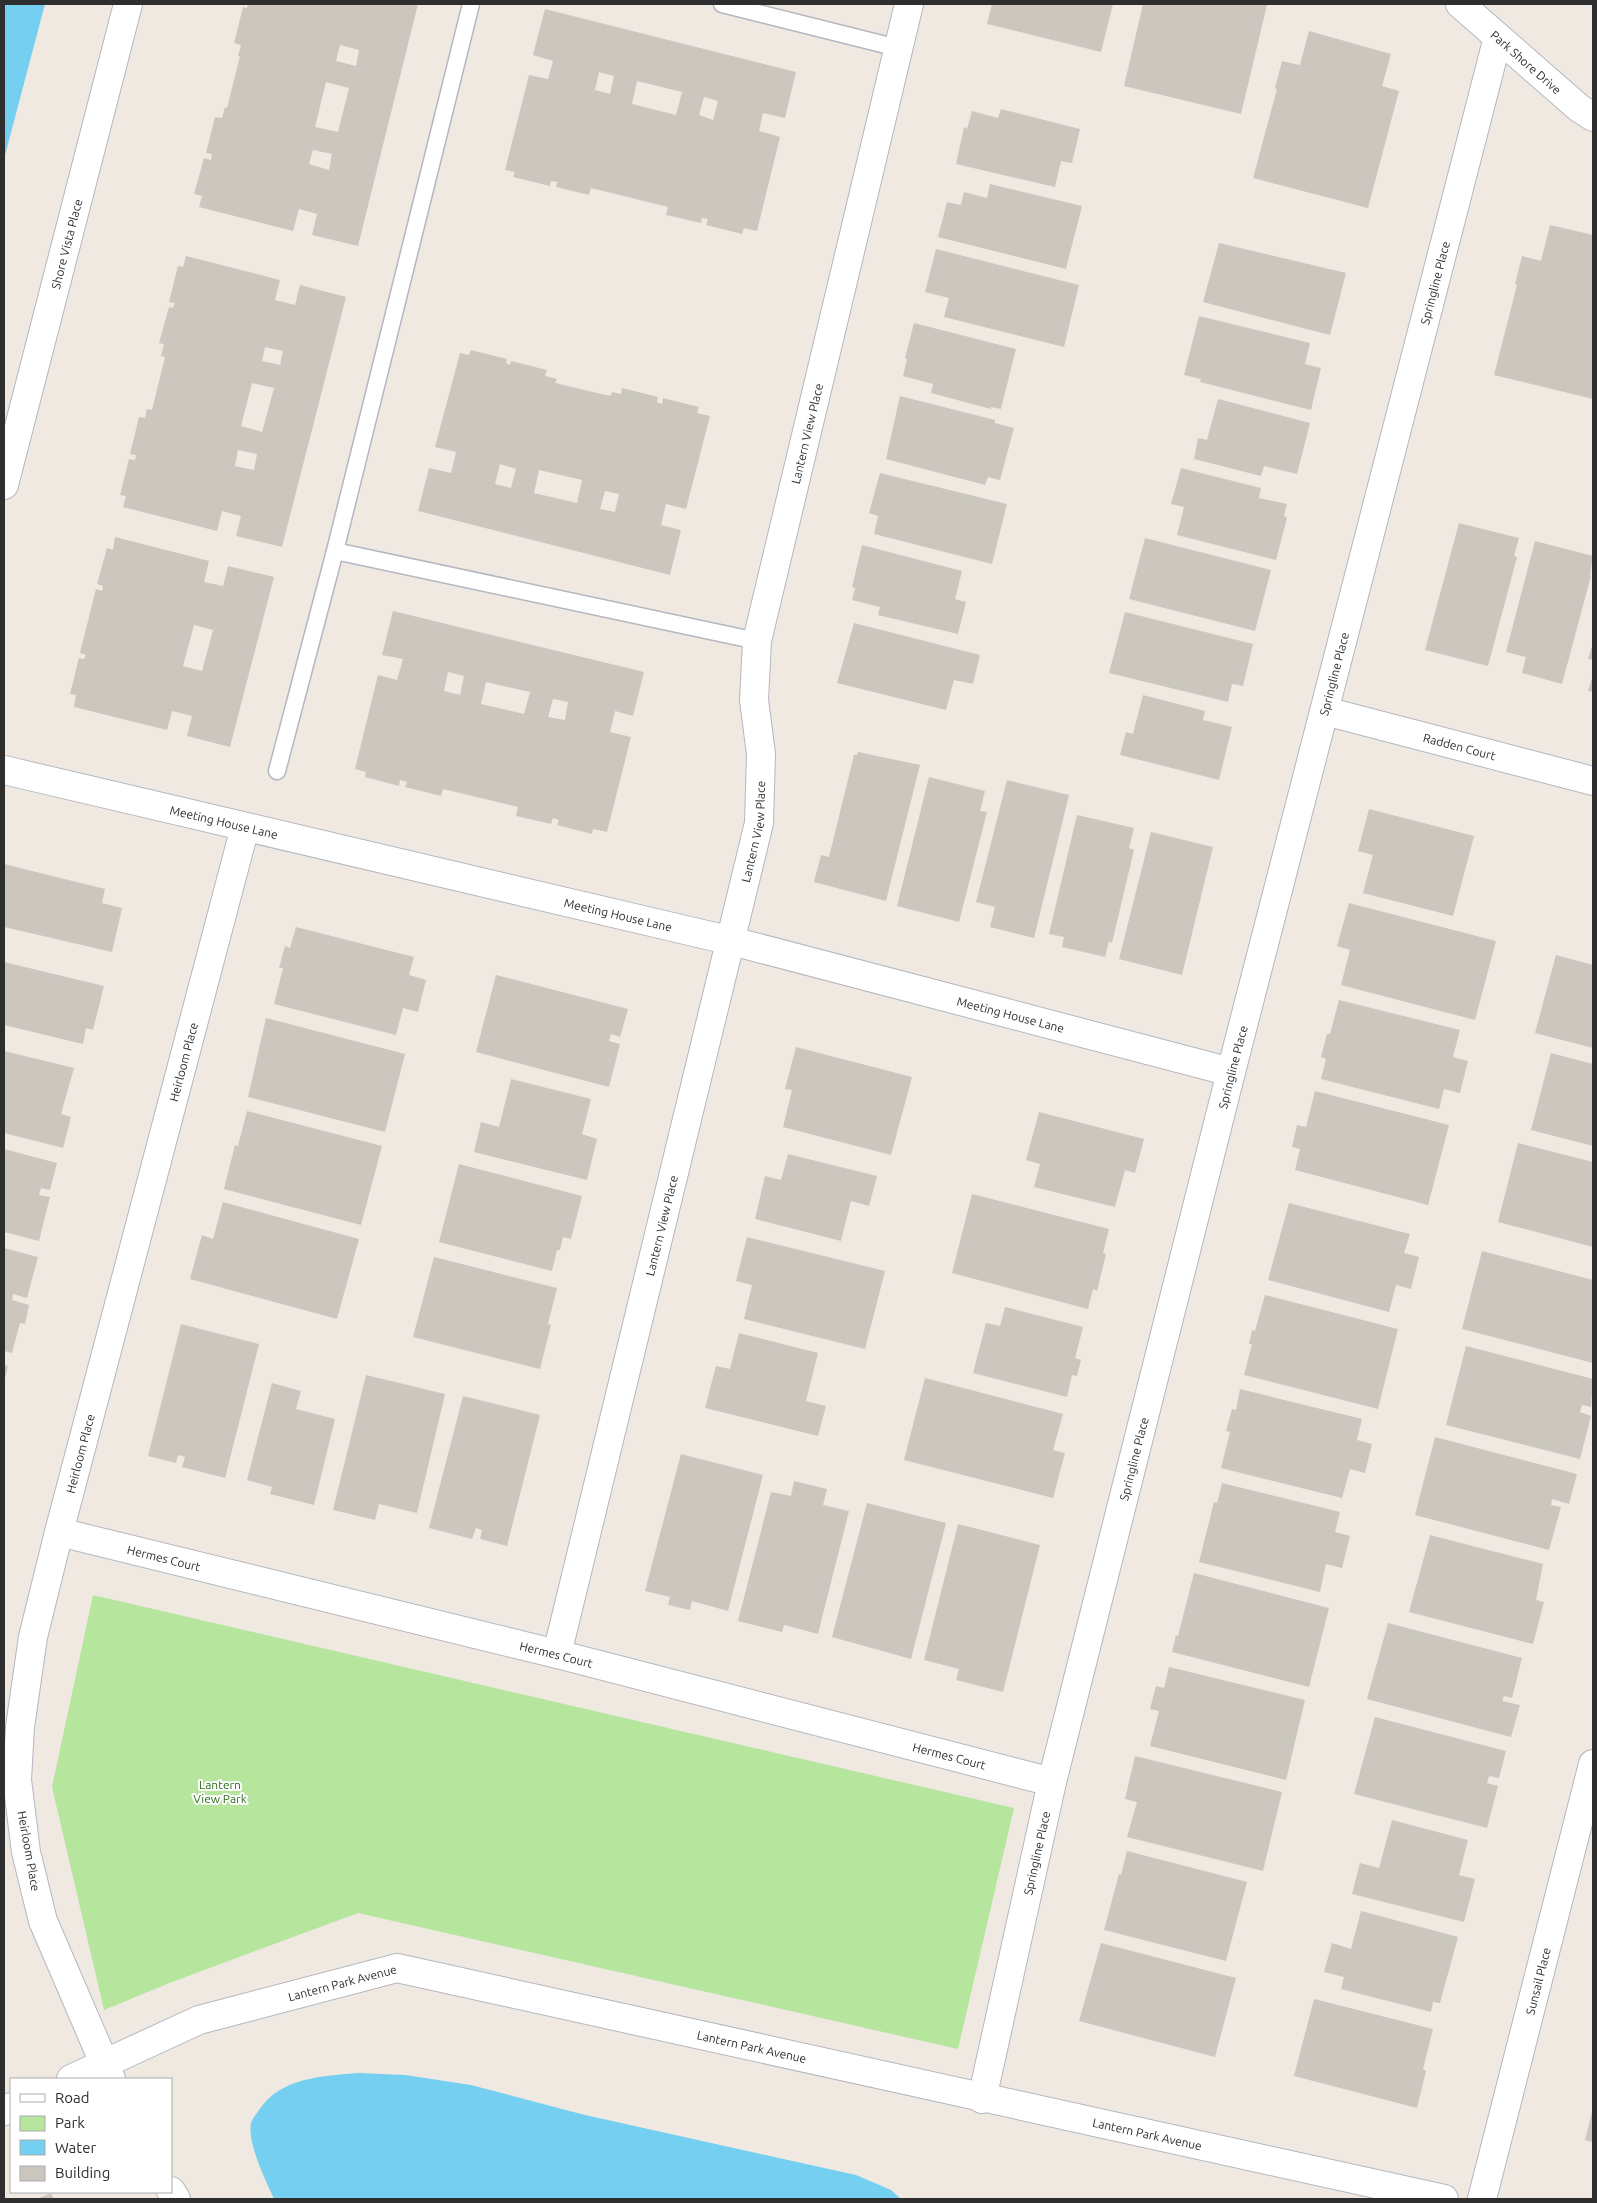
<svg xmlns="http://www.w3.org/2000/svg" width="1597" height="2203" viewBox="0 0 1597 2203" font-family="Ubuntu,sans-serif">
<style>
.green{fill:#b6e59e}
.water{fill:#75cff0}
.building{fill:#cbc7bf;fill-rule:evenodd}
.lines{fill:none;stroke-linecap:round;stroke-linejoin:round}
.service-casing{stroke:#b4b7c1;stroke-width:19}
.minor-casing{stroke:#b4b7c1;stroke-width:30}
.service{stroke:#fff;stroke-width:16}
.minor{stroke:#fff;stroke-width:28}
.labels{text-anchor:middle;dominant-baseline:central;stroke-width:4;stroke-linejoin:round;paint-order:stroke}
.street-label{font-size:12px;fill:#2e2e2e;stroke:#fff}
.park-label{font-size:12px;fill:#2c6e1b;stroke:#fff}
</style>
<rect width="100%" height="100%" fill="#efe9e1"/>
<polygon class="green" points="93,1595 1014,1808 958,2049 358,1913 172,1982 104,2010 52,1787"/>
<g class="water">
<polygon points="4,4 45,4 4,159"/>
<path d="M359 2073 405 2075 471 2085 585 2115 856 2175 891 2190 901 2199H274C266 2181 247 2143 251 2123 252 2119 257 2113 259 2110 281 2077 323 2076 359 2073Z"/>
</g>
<g class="building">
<path d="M248 4H418L358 246 312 235 317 214 299 209 293 231 199 207 202 196 194 194 204 158 211 160 212 154 206 153 215 117 222 118 225 107 227 108 240 56H238L241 45 234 43 243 7 247 8ZM340 45 359 50 356 66 336 61ZM326 82 349 88 338 132 315 127ZM313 150 332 154 329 170 309 164Z"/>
<polygon points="992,4 1113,4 1101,52 987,24"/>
<polygon points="1143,4 1267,5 1241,114 1124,86"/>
<path d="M545 9 796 72 785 118 763 113 759 131 780 137 757 231 744 228 742 234 706 225 708 219 702 218 701 223 666 215 668 207 591 188 589 195 556 187 557 182 551 181 550 186 513 177 515 172 505 170 529 75 548 79 553 61 533 55ZM599 72 614 76 610 94 595 90ZM637 81 682 92 676 115 632 104ZM704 97 718 101 713 120 699 115Z"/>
<polygon points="1309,31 1391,54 1382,86 1399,91 1368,208 1253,178 1277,89 1275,88 1282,61 1300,65"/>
<polygon points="1001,109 1080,129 1072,163 1061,161 1055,187 956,164 964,127 967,129 972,111 998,118"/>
<polygon points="990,184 1082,206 1066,269 938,237 947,202 961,205 964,192 987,198"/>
<polygon points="1550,225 1593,235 1593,399 1494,375 1517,285 1515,284 1522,256 1541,261"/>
<polygon points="1219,243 1346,273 1330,335 1203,302"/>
<polygon points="936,249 1079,285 1064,347 944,317 949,298 925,292"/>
<path d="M186 256 280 280 275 300 295 305 300 285 346 297 282 547 236 536 241 516 222 511 217 531 123 507 126 496 120 495 129 459 135 460 136 455 130 454 139 417 145 418 147 409 152 410 165 357 161 356 164 344 159 343 169 307 173 308 175 303 169 302 178 266 183 267ZM265 347 283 351 280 365 262 361ZM252 383 274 388 262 432 241 426ZM238 450 257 454 254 470 235 466Z"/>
<polygon points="1199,316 1310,343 1305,364 1321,368 1311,410 1200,382 1201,379 1184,375"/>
<polygon points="914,323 1016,349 1001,409 991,407 991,409 931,393 933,384 903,376 907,359 905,358"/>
<path d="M471 350 507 359 506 363 510 365 511 361 547 370 545 376 557 379 555 383 610 396 612 392 621 394 622 388 658 397 657 402 662 404 663 398 699 407 697 413 710 416 686 509 666 504 661 525 681 530 670 575 418 511 429 468 451 473 456 452 435 447 460 353 469 355ZM500 464 516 469 511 488 495 484ZM539 470 582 480 577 503 534 493ZM605 491 619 494 615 512 600 509Z"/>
<polygon points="900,396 995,420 995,423 1014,428 1000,480 988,477 985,485 886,459"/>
<polygon points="1218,399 1310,423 1297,474 1264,466 1261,476 1194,459 1198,438 1207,440"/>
<polygon points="1181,468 1261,488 1259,498 1287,504 1284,516 1287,518 1276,560 1177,535 1184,507 1171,504"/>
<polygon points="880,473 1007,504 992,564 874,534 878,516 869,513"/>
<polygon points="1459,523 1519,538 1514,556 1517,557 1488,666 1425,650"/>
<path d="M115 537 209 561 204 582 223 586 228 566 274 577 230 747 187 736 192 716 172 711 167 730 74 707 76 695 70 694 79 658 84 659 86 655 80 653 96 589 102 591 103 586 97 584 107 548 113 550ZM194 625 213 630 202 671 183 666Z"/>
<polygon points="1145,538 1271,570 1255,631 1129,599"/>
<polygon points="1535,541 1593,556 1590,575 1591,576 1562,684 1522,673 1526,657 1506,652"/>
<polygon points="862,545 962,571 955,599 966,602 958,634 878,615 880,607 852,600 855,588 852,587"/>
<path d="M393 611 644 672 633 716 615 711 610 732 631 737 607 832 593 829 592 834 557 825 559 820 553 818 551 824 516 816 518 807 443 789 441 796 405 787 407 782 400 780 399 786 365 777 366 772 355 769 378 675 397 680 403 659 382 655ZM448 672 464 676 460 695 444 691ZM486 682 530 692 524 714 481 704ZM553 699 568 702 565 720 548 717Z"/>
<polygon points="1125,612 1253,644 1243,686 1232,684 1228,702 1109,673"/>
<polygon points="854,623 980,655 973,684 954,680 946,710 837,683"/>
<polygon points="1593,643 1593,660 1588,659"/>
<polygon points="1593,675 1593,692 1588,691"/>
<polygon points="1143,695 1205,711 1203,720 1232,727 1219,780 1120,755 1126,732 1133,734"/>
<polygon points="858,752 920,765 886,901 814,882 821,855 829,857 854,755 857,755"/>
<polygon points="929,777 985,791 980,811 987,812 959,922 897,906"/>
<polygon points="1007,780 1069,795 1034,938 990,927 995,907 976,902"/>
<polygon points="1369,809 1474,836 1453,916 1363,893 1373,855 1358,851"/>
<polygon points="1077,815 1134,828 1129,848 1134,850 1112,943 1109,941 1105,957 1062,947 1064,937 1049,934"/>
<polygon points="1151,832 1213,847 1182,975 1119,959"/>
<polygon points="4,864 105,889 102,903 122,908 112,952 4,927"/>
<polygon points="1349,903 1496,941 1475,1020 1341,985 1350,950 1337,946"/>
<polygon points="296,927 414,957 409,975 426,980 418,1012 403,1008 396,1035 274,1004 283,968 279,968 285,946 290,948"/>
<polygon points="1556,955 1593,965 1593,1048 1535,1033"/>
<polygon points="4,962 104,986 93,1030 86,1028 83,1044 4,1025"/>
<polygon points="496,975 628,1009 620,1037 611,1034 609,1041 620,1044 609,1087 476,1052"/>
<polygon points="1339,1000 1460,1030 1453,1057 1468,1061 1460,1093 1444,1089 1439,1109 1321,1079 1326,1059 1321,1057 1327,1034 1330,1034"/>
<polygon points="266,1018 405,1054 385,1132 248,1097"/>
<polygon points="796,1047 912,1077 891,1155 783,1127 792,1090 785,1089"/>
<polygon points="4,1051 74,1068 61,1114 71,1117 63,1148 4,1133"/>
<polygon points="1551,1053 1593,1064 1593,1146 1531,1130"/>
<polygon points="511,1079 591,1099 582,1134 597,1139 587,1180 474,1152 481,1122 499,1127"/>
<polygon points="1315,1091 1449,1125 1428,1205 1295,1170 1300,1149 1292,1147 1297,1125 1306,1127"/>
<polygon points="247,1111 382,1146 361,1225 224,1189 235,1145 238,1146"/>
<polygon points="1039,1112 1144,1139 1135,1173 1125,1170 1115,1207 1034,1187 1040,1164 1026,1160"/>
<polygon points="1518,1143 1593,1162 1593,1247 1498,1222"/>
<polygon points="4,1149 57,1163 50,1190 41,1188 39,1195 50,1197 39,1241 4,1232"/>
<polygon points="788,1154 877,1176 869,1206 851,1201 841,1241 755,1219 765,1176 781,1180"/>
<polygon points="459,1164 582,1196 571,1239 563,1237 560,1250 557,1250 552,1271 439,1242"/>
<polygon points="972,1194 1109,1229 1103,1253 1106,1254 1097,1291 1093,1289 1088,1309 952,1273"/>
<polygon points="223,1202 359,1239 337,1319 190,1279 202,1235 213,1239"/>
<polygon points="1289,1203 1410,1234 1404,1253 1419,1257 1411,1289 1396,1285 1389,1312 1268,1280"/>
<polygon points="747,1237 885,1271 865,1349 744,1319 752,1285 736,1281"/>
<polygon points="4,1248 38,1257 27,1298 13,1294 12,1300 29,1305 25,1324 20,1323 12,1353 4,1351"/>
<polygon points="1482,1251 1593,1280 1593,1363 1462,1329"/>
<polygon points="434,1257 557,1288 548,1324 551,1325 540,1369 413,1337"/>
<polygon points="1265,1295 1398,1329 1378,1409 1244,1375 1252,1344 1249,1344 1252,1330 1255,1331"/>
<polygon points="1005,1307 1083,1327 1075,1358 1081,1360 1077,1376 1072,1375 1067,1397 973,1373 986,1323 1000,1326"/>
<polygon points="181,1324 259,1344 225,1478 182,1467 185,1457 178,1455 176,1463 148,1456"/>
<polygon points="739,1333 818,1353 806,1401 826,1406 818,1436 705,1408 716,1366 730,1369"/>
<polygon points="1466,1346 1593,1379 1591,1407 1582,1405 1580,1412 1591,1416 1580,1459 1446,1425"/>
<polygon points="4,1365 8,1366 4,1382"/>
<polygon points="366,1375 445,1394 417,1513 379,1504 375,1520 333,1510"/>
<polygon points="925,1378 1063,1414 1053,1450 1065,1453 1053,1498 904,1460"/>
<polygon points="272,1383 301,1391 296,1409 335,1419 314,1505 270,1494 272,1487 247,1480"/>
<polygon points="1240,1389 1362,1419 1357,1440 1372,1444 1365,1473 1350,1469 1342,1498 1221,1468 1230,1432 1226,1431 1232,1409 1236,1410"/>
<polygon points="463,1396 540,1415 507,1546 480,1539 482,1530 476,1528 472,1539 429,1528"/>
<polygon points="1435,1437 1577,1474 1569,1504 1552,1499 1551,1505 1561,1507 1549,1550 1415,1515"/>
<polygon points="681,1454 763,1475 728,1611 692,1601 690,1610 668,1605 670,1597 645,1591"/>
<polygon points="794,1481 827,1489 823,1505 849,1511 818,1634 784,1625 782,1632 738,1621 771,1492 791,1496"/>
<polygon points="1222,1483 1340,1512 1335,1532 1350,1536 1342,1568 1326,1564 1320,1592 1199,1562 1214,1502 1217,1503"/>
<polygon points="867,1503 946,1523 911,1659 832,1637"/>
<polygon points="958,1524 1040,1545 1003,1692 956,1680 959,1669 924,1660"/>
<polygon points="1430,1535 1543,1564 1536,1600 1544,1602 1533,1644 1409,1612"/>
<polygon points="1194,1573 1329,1608 1309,1687 1172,1652 1176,1635 1178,1636"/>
<polygon points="1388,1623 1522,1658 1512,1698 1504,1696 1502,1701 1520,1705 1511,1737 1367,1699"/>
<polygon points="1169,1667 1305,1700 1286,1780 1150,1746 1159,1711 1150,1709 1156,1686 1164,1688"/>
<polygon points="1375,1717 1506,1751 1499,1778 1489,1776 1487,1783 1498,1786 1487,1828 1354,1794"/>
<polygon points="1135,1756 1282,1792 1263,1871 1127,1837 1137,1802 1125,1799"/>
<polygon points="1392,1820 1468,1840 1459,1875 1475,1879 1464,1922 1352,1894 1360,1863 1379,1868"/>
<polygon points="1127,1851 1247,1882 1226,1961 1104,1930 1119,1874 1121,1875"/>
<polygon points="1361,1911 1458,1937 1440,2003 1433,2002 1431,2012 1341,1989 1344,1977 1324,1972 1332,1943 1351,1949"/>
<polygon points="1101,1943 1236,1978 1215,2057 1079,2021"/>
<polygon points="1314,1999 1433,2029 1423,2069 1426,2071 1417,2108 1294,2076"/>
<polygon points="1593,2108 1593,2142 1585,2140"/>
<polygon points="51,2193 54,2199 37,2199"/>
</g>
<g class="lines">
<g class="service-casing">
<g id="service">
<polyline points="722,4 898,48"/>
<polyline points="335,551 757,641"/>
<polyline points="277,771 335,551 471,4"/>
</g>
</g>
<g class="minor-casing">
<g id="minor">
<path id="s1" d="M1460 4 1579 108 1593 117"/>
<path id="s2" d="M4 485 128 4"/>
<path id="s3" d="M1325 711 1593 781"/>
<path id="s4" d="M4 770 732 941 1231 1072"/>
<path id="s5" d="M59 1532 557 1654 1052 1782"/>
<path id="s6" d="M557 1654 759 823 761 754 754 700 757 641 909 4"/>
<path id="s7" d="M71 2079 199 2020 397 1968 1444 2199"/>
<path id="s8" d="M111 2079 43 1921 26 1852 17 1780 20 1727 33 1637 59 1532 245 827"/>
<path id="s9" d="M982 2099 1052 1782 1231 1072 1498 37"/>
<polyline points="4,2111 11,2107"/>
<polyline points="171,2191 176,2199"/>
<path id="s10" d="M1482 2199 1593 1764"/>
</g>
</g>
<use href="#service" class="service"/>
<use href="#minor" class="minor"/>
</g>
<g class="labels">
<g class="street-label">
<text stroke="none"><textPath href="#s1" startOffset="88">Park Shore Drive</textPath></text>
<text stroke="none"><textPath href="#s2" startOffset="249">Shore Vista Place</textPath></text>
<text stroke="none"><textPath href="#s9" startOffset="1872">Springline Place</textPath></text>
<text stroke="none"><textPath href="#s6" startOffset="1251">Lantern View Place</textPath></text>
<text stroke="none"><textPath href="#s9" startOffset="1468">Springline Place</textPath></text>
<text stroke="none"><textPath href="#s3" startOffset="139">Radden Court</textPath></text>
<text stroke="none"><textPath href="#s4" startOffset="226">Meeting House Lane</textPath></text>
<text stroke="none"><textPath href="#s6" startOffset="846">Lantern View Place</textPath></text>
<text stroke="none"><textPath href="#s4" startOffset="631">Meeting House Lane</textPath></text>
<text stroke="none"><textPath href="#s4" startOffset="1036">Meeting House Lane</textPath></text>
<text stroke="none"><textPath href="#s8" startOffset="1054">Heirloom Place</textPath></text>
<text stroke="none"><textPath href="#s9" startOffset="1062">Springline Place</textPath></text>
<text stroke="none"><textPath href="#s6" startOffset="441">Lantern View Place</textPath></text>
<text stroke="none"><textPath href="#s8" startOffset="649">Heirloom Place</textPath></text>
<text stroke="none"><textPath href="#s9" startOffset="658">Springline Place</textPath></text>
<text stroke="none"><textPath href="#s5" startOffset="108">Hermes Court</textPath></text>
<text stroke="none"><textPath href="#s5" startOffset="512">Hermes Court</textPath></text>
<text stroke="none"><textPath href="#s5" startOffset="918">Hermes Court</textPath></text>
<text transform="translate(29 1851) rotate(80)">Heirloom Place</text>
<text stroke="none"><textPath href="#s9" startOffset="252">Springline Place</textPath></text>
<text stroke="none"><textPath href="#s10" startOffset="225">Sunsail Place</textPath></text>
<text stroke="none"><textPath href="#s7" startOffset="289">Lantern Park Avenue</textPath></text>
<text stroke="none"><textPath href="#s7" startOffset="709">Lantern Park Avenue</textPath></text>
<text stroke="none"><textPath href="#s7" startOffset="1114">Lantern Park Avenue</textPath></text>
</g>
<g class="park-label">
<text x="220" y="1784">Lantern<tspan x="220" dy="14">View Park</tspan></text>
</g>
</g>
<rect width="1597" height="2203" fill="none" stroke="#2e2e2e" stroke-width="10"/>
<rect x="10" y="2078" width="162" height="115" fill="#ffffff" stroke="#ababab"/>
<rect x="20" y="2094" width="25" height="8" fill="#ffffff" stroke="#ababab"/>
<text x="55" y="2103" font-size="15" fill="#2e2e2e">Road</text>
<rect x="20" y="2116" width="25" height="15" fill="#b6e59e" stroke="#ababab"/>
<text x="55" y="2128" font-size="15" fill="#2e2e2e">Park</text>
<rect x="20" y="2140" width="25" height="15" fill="#75cff0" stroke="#ababab"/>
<text x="55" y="2153" font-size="15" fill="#2e2e2e">Water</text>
<rect x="20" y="2166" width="25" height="15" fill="#cbc7bf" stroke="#ababab"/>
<text x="55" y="2178" font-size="15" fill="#2e2e2e">Building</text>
</svg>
